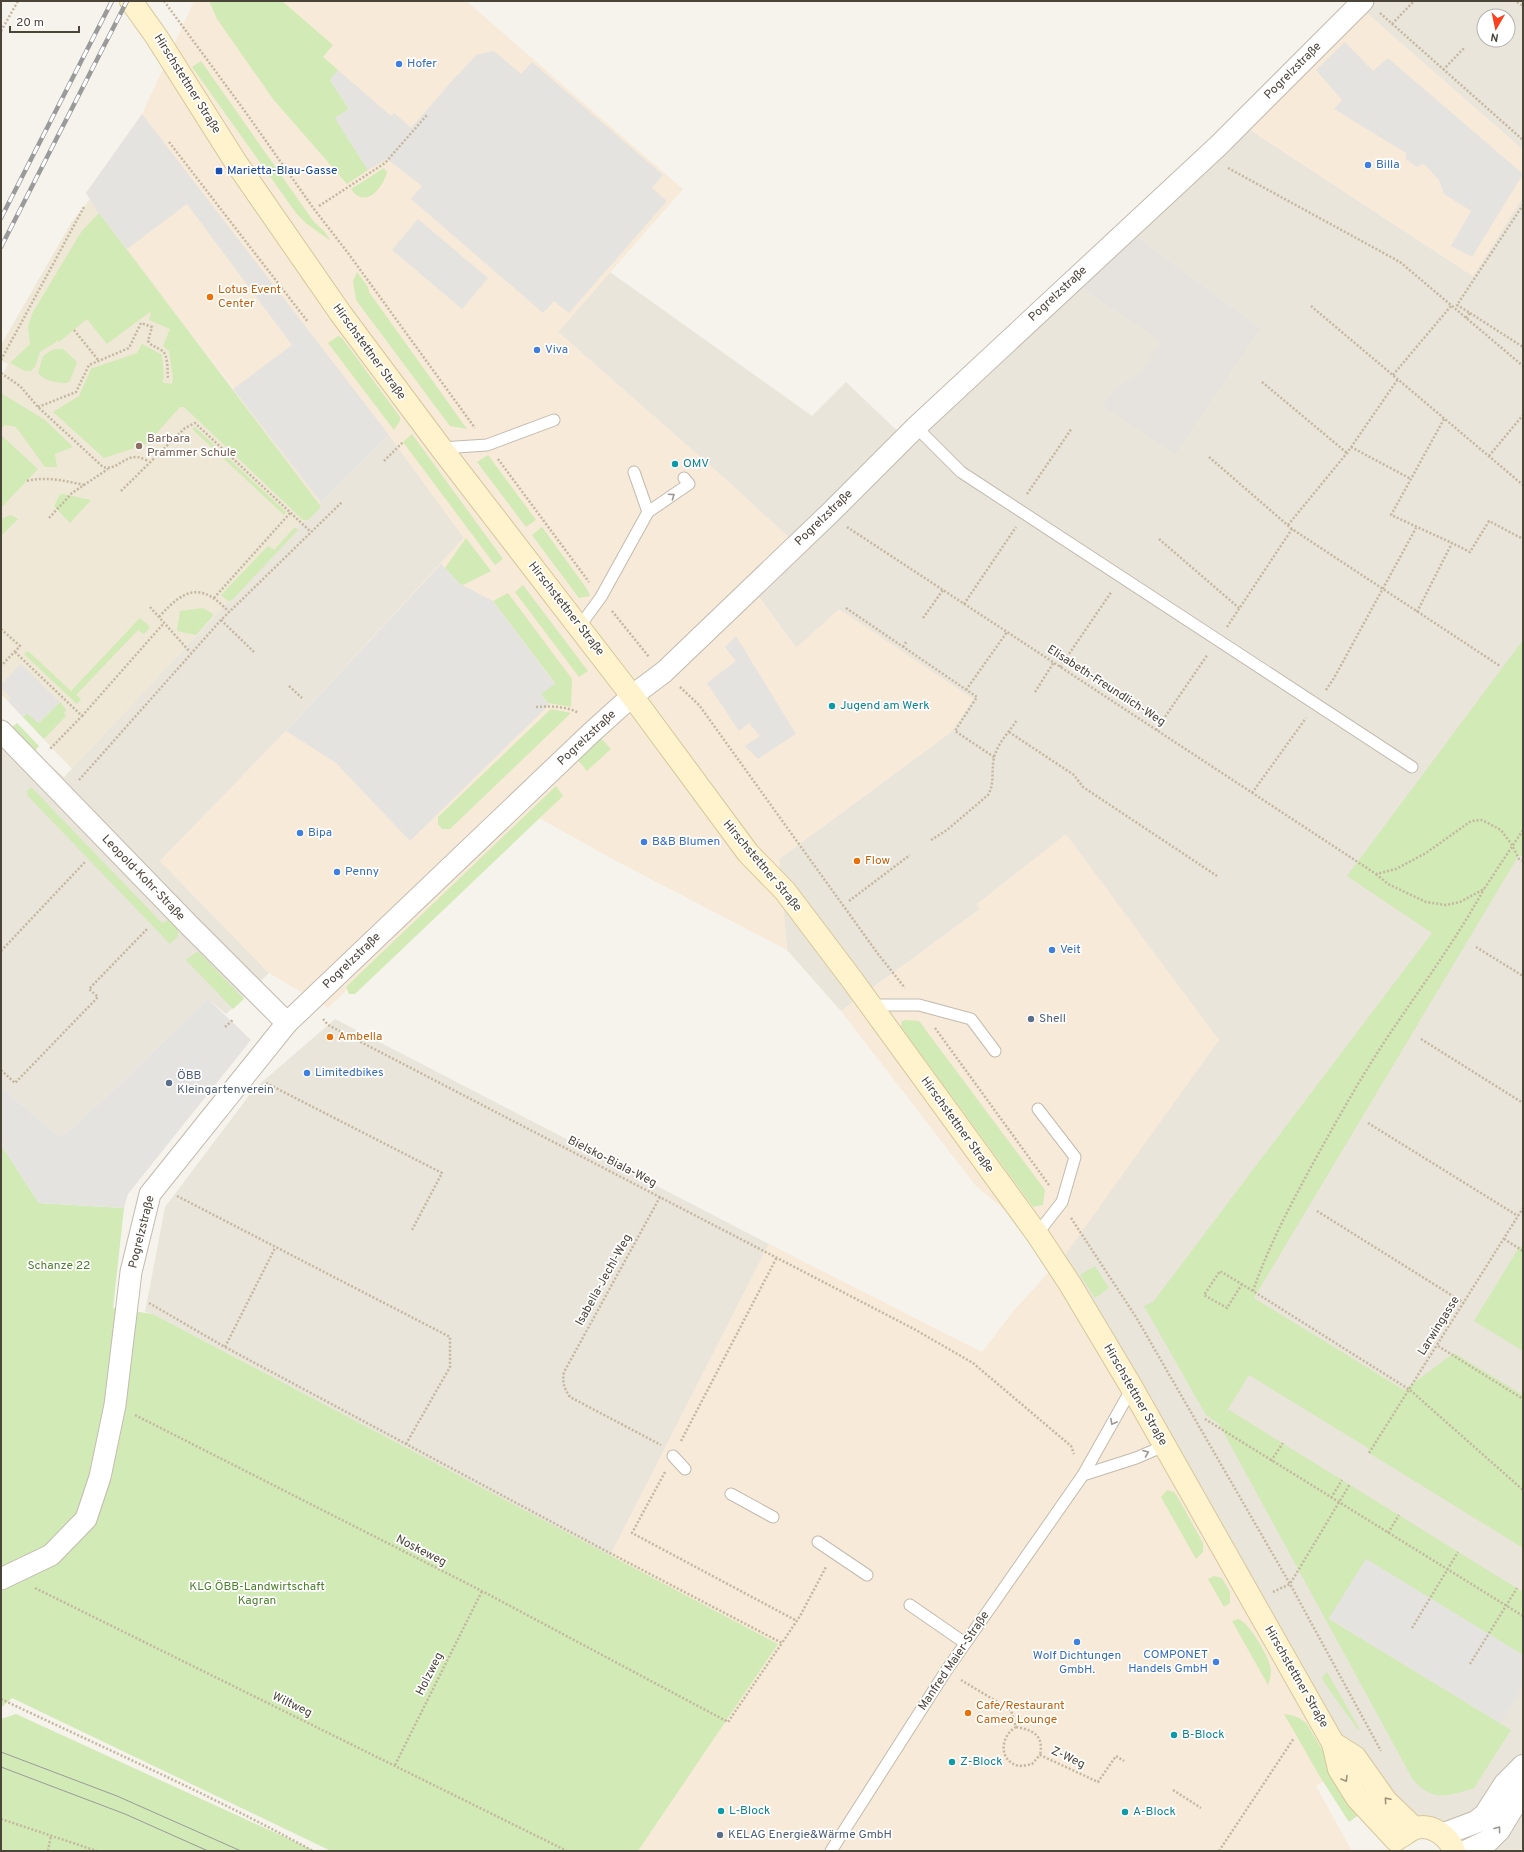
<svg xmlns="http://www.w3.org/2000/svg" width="1524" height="1852" viewBox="0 0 1524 1852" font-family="Overpass,sans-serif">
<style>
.residential{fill:#eae5da;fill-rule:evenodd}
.commercial{fill:#f7ead8}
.industrial{fill:#e6e2dd}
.education{fill:#efe8d6}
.green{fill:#d2eab5}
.parking{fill:#e5e3e0}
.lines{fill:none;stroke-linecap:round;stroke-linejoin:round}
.service-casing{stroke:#c2bbae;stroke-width:13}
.minor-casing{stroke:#c2bbae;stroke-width:23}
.tertiary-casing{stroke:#c2bbae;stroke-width:24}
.secondary-casing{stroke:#d6c79b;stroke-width:24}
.path{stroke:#c4b79f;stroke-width:2.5;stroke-dasharray:2 2;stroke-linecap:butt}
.service{stroke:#fff;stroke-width:11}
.minor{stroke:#fff;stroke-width:21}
.tertiary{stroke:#fff;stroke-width:22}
.secondary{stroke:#fff3cd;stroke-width:22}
.tram{stroke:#9a9a9a;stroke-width:1}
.rail-casing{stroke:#9a9a9a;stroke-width:4.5}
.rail{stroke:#fff;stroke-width:3;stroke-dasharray:9;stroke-linecap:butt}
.oneway{stroke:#9c9892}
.oneway2{stroke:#9c937c}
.shop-dot{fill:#3f7fe0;stroke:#fff;stroke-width:1.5}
.transit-dot{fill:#1a4fb4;stroke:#fff;stroke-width:1.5}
.food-dot{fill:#e8710a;stroke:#fff;stroke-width:1.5}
.education-dot{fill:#8d6e63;stroke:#fff;stroke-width:1.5}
.culture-dot{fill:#0f9aa8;stroke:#fff;stroke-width:1.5}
.service-dot{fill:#5c6f8a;stroke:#fff;stroke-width:1.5}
.labels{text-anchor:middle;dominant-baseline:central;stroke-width:3.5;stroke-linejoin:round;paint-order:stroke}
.shop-label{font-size:12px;fill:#366cbe;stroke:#fff;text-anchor:start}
.street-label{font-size:12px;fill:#4b4439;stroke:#fff}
.transit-label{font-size:12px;fill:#164399;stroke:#fff;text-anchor:start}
.food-label{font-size:12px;fill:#c56008;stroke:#fff;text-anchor:start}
.education-label{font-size:12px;fill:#785e54;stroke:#fff;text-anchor:start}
.culture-label{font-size:12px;fill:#0d838f;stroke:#fff;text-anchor:start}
.service-label{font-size:12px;fill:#4e5e75;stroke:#fff;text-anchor:start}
.park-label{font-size:12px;fill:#4a7f2a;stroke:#fff}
</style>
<rect width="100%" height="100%" fill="#f6f3ec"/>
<g class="residential">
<path d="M1523 1V150L1354 2 1355 1ZM1484 16H1508V40H1484Z"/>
<polygon points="1235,120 1473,276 1523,197 1523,1846 1520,1851 1454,1851 1336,1775 1063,1258 1066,835 977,904 980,909 841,1011 787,950 779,859 951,732 973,699 796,648 754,590 799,547 732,485 558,332 610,272 812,416 846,382 911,444 1076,280 1094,297 1163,341 1139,374 1118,386 1260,328 1128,230"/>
<polygon points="389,435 464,538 286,731 160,861 269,973 226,1014 208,999 76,1126 59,1137 1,1087 1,723 64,777 321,502"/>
<polygon points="335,1019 769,1244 610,1556 153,1314 145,1312 165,1207 254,1089"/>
</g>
<g class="commercial">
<polygon points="194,1 466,1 683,189 558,332 732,485 799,547 754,590 796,648 839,609 973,699 951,732 779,859 787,950 618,862 530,813 328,1008 269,973 160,861 286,731 464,538 389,435 321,502 98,212 86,193 142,114"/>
<polygon points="1354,2 1523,150 1523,197 1473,276 1235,120"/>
<polygon points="1066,834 1219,1040 1063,1258 1336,1775 1316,1786 1352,1851 638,1851 778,1644 610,1556 769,1244 982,1352 1015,1309 1062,1258 976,1186 841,1011 980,909 977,904"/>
</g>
<polygon class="industrial" points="1128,230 1260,328 1175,454 1103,406 1118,386 1139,374 1162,341 1094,297 1076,280"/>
<polygon class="education" points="90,199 233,389 321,502 72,769 1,694 1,378 8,364 1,361 1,345 71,223"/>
<g class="green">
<polygon points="209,1 282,1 333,45 323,57 338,70 330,80 349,109 335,118 368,170 347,184 273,99 217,19"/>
<polygon points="201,61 314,222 324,231 331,241 307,224 296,213 192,67"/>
<path d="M384 168 387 172C383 188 365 210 351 189Z"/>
<polygon points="99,213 321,507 308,520 303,520 184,407 180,407 147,444 104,458 53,412 79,396 92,367 93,368 137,353 142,344 162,355 164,378 162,381 164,383 172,384 173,378 169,351 163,346 170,329 149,320 151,313 150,312 107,344 87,319 59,342 57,340 56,342 40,352 35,367 31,371 25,371 10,363 30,344 28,326 33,312 81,232"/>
<polygon points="357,272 368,287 369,292 467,429 450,426 356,300 353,281"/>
<polygon points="338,336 342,338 400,417 400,421 394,430 328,343"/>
<path d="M54 349H63L77 362 70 381 67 383C56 383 45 381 38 373L43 356Z"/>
<polygon points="1,393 45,420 73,447 55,454 57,467 45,467 16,427 5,425 1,428"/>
<polygon points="195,427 286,512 284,515 192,429"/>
<polygon points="412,434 503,559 495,565 403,442"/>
<polygon points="1,435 38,469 1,508"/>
<polygon points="488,455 536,520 526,527 477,462"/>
<polygon points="60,494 63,494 91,500 70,523 54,506"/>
<polygon points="11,515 18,519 1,536 1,519"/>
<polygon points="295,527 298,530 232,600 228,601 221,595 268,546 274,550"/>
<polygon points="542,527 587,589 590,596 579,598 532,535"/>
<polygon points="466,538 491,571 463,585 460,584 445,568"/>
<polygon points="523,585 588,671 579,677 515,592"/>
<polygon points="508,593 572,679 571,707 548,703 541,694 555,683 493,601"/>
<polygon points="203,608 213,614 213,616 196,635 177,631 180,611"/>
<polygon points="140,618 150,627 144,634 138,630 76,695 81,699 77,704 24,654 28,651 71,691"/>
<path d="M1523 640V857L1519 855 1254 1298 1404 1390 1454 1353 1523 1395V1548L1369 1453 1368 1448 1249 1375 1224 1416 1229 1410 1523 1592V1655L1366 1559 1329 1619 1511 1730 1474 1788C1448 1796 1431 1803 1412 1778L1219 1424 1206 1415 1144 1306 1153 1302 1432 933 1347 876Z"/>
<polygon points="60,702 68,712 66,710 64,713 66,716 44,739 23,717 27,713 39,723"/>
<polygon points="551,709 571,713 450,829 442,829 438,824 438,817"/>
<polygon points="17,723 39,746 34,752 11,728"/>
<polygon points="601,738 611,749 587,771 577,759"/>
<polygon points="556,786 563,796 355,994 349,994 346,987"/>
<path d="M31 787 162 923 169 920C174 925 180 929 178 936L170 944 27 795V791Z"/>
<polygon points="198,952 201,954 244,999 233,1009 186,960 195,953"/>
<polygon points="905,1020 919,1021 1045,1190 1043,1205 1033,1207 901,1027 902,1021"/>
<polygon points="1,1145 39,1203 124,1208 113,1308 153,1314 778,1644 638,1851 331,1851 12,1698 1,1708"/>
<polygon points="1520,1246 1523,1248 1523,1351 1474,1321"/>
<polygon points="1095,1266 1109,1288 1095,1298 1080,1275"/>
<polygon points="1167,1490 1174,1492 1177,1496 1203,1543 1203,1552 1196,1559 1161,1497"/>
<polygon points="1214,1576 1222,1578 1230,1592 1230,1603 1224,1607 1208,1579"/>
<path d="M1238 1619C1249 1622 1270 1658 1271 1670 1271 1675 1270 1680 1268 1685L1232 1621Z"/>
<polygon points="1327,1672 1359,1728 1358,1730 1324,1682 1322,1677"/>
<polygon points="16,1714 315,1851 1,1851 1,1719"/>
<path d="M1284 1714C1293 1715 1300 1717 1307 1724L1360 1814 1349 1822 1319 1775Z"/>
</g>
<g class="parking">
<polygon points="1345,42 1373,71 1388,58 1523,174 1472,257 1451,246 1471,211 1444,194 1439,180 1424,164 1417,167 1406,159 1406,153 1334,109 1342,100 1316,70"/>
<polygon points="494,51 521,74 532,62 663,175 652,188 667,201 569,313 554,301 543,313 411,199 422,186 387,159 368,170 335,118 349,109 330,80 338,70 391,116 394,113 411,128 457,75 458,75 476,55"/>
<polygon points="142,114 389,435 321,502 233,389 292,345 187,204 127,249 98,212 86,193"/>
<polygon points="418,219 488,278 462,309 392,250"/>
<polygon points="441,564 460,584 493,601 555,684 541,694 549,705 410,841 336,763 286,731"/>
<polygon points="736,636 796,734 758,759 745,746 760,736 749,723 739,731 707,683 736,661 725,647"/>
<polygon points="21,664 60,702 38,723 27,713 23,717 8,701 11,698 1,688 1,684"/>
<polygon points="208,999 251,1040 128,1194 124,1208 39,1203 1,1145 1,1087 59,1137 76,1126"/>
<polygon points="1366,1559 1523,1655 1523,1686 1500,1723 1329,1618"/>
</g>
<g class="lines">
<g class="service-casing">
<g id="service">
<polyline points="916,427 961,472 1412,767"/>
<polyline points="441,448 487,445 554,420"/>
<polyline points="648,512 689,484 684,478"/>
<polyline points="579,627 601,597 648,512 634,472"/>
<polyline points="870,1005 919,1005 971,1019 995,1051"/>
<polyline points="1037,1234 1062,1202 1075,1157 1038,1109"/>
<polyline points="673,1456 685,1469"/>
<polyline points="1083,1475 1136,1458 1164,1446"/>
<polyline points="731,1494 773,1517"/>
<polyline points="818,1542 867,1575"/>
<polyline points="910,1605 965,1643"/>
<polyline points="831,1851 946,1671 1083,1475 1132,1388"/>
</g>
</g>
<g class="minor-casing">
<g id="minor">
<polyline points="1,731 189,925 287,1023"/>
<polyline points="1,1579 51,1555 86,1519 100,1477 115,1405 131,1272 150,1194 287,1023 591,733 632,696 664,672 829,514 916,427 1218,146 1363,1"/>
</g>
</g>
<g class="tertiary-casing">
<g id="tertiary">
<polyline points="1444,1834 1476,1822 1485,1815 1505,1784 1523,1766"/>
<polyline points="1467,1851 1488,1841 1499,1830 1522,1792 1522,1767"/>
</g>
</g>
<g class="secondary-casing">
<g id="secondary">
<polyline points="131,1 156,36 235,161 341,314 441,448 632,696 748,853 785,891 850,977 1037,1234 1070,1284 1132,1388 1333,1743 1339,1769 1357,1798 1396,1840"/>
<polyline points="1333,1743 1355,1757 1386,1801 1414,1828"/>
<path d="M1402 1836C1405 1834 1409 1831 1413 1829 1430 1822 1449 1836 1454 1851"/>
</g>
</g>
<g class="path">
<polyline points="164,1 244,110 314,209 348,253 475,428"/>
<polyline points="1517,2 1523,6"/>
<polyline points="1380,13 1523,140"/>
<polyline points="1392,24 1414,1"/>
<polyline points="1,31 18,1"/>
<polyline points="1443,70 1465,47"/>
<polyline points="169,142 308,322"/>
<polyline points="1228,168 1400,262 1523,366"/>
<polyline points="319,206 385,163 427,115"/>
<polyline points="1311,306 1523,485"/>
<polyline points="1470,313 1523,347"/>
<polyline points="1466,318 1470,313 1457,305 1523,205"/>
<polyline points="74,330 99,361"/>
<polyline points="1,360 84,207"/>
<path d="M1 373 20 386 38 407 103 467C116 471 123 457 136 457 140 457 145 460 149 461"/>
<polyline points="1393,375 1451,306"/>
<polyline points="1262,382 1347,453"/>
<path d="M38 407 76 392 89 365 129 348 141 323 152 327 148 341C152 347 155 346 161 350 169 354 167 371 168 378"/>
<polyline points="1444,419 1391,515 1452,543"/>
<polyline points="1351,447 1411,479"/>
<polyline points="1489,456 1523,415"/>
<polyline points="1209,457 1292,529 1500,666"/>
<polyline points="498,459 589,582"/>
<polyline points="384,461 403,442"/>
<path d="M27 481C46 476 65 481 85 485"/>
<polyline points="121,491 185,428 195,423 311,532"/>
<polyline points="1027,494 1072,428"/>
<polyline points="49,518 72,493 108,469"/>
<polyline points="1288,525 1347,453 1398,379"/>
<polyline points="847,527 1376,874 1396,869 1426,853 1471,821 1482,820 1501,830 1512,845 1519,859 1523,861"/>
<polyline points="1159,539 1239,608"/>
<polyline points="214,598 291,512"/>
<polyline points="964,604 1016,527"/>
<polyline points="150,607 190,652"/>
<polyline points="846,608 977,697 955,731 994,757"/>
<polyline points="612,611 649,657"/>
<polyline points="1417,612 1452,543 1470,552 1489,521 1523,539"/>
<path d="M159 617C185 588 201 582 229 612"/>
<polyline points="923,618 943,590"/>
<polyline points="221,620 254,652"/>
<polyline points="1227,627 1292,529"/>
<polyline points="1,629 20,646 1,666"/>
<polyline points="903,647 906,642"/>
<polyline points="15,652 82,716 49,750"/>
<polyline points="1060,667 1112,591"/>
<polyline points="289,686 302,698"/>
<polyline points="680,687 699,705 878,954 905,988"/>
<polyline points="966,690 1007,632"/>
<polyline points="1326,690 1334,678 1416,528"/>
<polyline points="1035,692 1054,662"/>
<path d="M536 707C550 706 566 706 579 713"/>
<polyline points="82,716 164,623"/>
<polyline points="1156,730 1208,654"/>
<polyline points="1009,732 1074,775 1083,787 1217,876"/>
<polyline points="79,780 221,620 342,502"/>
<polyline points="1252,793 1306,718"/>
<path d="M931 840 947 830 988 795C995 783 991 771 994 758 997 744 1009 732 1017 720"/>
<polyline points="1376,874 1388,884 1426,902 1446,905 1460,902 1484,889 1523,830"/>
<polyline points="849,901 910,855"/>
<polyline points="1476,947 1523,976"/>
<polyline points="1,951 85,862"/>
<polyline points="323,1019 328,1025 914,1329 973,1363 1071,1446 1074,1454"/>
<polyline points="225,1027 234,1019"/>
<polyline points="935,1028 1049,1185"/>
<polyline points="1421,1039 1523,1103"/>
<polyline points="1,1070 15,1083 98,997 89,989 148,928"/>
<polyline points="266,1083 442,1173 412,1230"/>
<polyline points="1368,1123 1518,1216"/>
<polyline points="177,1196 450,1337 450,1367 406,1444"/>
<path d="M660 1197 564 1372C562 1383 564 1388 570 1397L661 1445"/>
<polyline points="1317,1211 1464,1303"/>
<polyline points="1071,1218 1136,1317 1290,1584 1381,1751"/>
<polyline points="1504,1239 1523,1251"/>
<polyline points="1242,1284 1227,1308 1204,1295 1220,1271 1253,1291 1410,1390 1523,1490"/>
<path d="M1253 1291C1268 1247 1289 1208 1311 1167 1337 1120 1363 1073 1393 1029 1424 983 1457 938 1484 889"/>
<polyline points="149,1303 225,1347 606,1551 782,1643 800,1616 826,1567"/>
<polyline points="1438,1346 1523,1399"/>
<polyline points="225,1347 275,1248"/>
<polyline points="135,1415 482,1591 728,1722 782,1643"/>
<polyline points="1205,1419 1523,1616"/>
<polyline points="681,1441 777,1257"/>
<polyline points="1369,1453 1523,1208"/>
<polyline points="1271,1461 1283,1443"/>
<polyline points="665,1472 632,1533 797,1621"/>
<polyline points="1331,1498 1342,1480"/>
<polyline points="1388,1533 1399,1515"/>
<polyline points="35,1588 567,1851"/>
<polyline points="1273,1592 1290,1584 1350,1484"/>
<polyline points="1412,1628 1458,1552"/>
<polyline points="1470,1664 1517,1588"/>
<path d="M961 1680 1011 1710 1016 1727C1000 1736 998 1761 1019 1766 1022 1766 1028 1765 1032 1764L1040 1755 1098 1782 1116 1756 1124 1761"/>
<path d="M1 1699C106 1749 211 1795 313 1851"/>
<path d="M1016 1727C1034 1730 1044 1736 1040 1755"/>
<polyline points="395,1765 482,1591"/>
<polyline points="1173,1790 1201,1808"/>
<polyline points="1,1819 97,1851"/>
<polyline points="48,1851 51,1835"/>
<polyline points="1219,1851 1294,1738"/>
</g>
<use href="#service" class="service"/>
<use href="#minor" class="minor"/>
<use href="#tertiary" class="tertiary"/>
<use href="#secondary" class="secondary"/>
<g class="tram">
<polyline points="1,1752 117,1796 241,1851"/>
<polyline points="1,1767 125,1814 208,1851"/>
</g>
<g class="rail-casing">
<g id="rail">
<polyline points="1,218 112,1"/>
<polyline points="1,247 127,1"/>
</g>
</g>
<use href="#rail" class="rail"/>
</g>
<defs><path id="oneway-chevron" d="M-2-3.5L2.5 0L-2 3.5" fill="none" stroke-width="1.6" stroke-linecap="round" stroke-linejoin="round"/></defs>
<g class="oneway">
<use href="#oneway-chevron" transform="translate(672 496) rotate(-34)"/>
<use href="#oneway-chevron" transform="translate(1113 1422) rotate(119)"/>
<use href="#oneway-chevron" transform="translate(1146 1453) rotate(-22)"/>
<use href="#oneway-chevron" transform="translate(1498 1829) rotate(-53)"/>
</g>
<g class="oneway2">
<use href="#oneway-chevron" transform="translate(1345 1779) rotate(59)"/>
<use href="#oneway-chevron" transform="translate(1387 1800) rotate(-131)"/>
</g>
<g class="shop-dot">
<circle cx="399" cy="64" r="4"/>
<circle cx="1368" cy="165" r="4"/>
<circle cx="537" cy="350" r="4"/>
<circle cx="300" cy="833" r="4"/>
<circle cx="644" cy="842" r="4"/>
<circle cx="337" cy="872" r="4"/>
<circle cx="1052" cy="950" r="4"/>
<circle cx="307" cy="1073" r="4"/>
<circle cx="1077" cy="1642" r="4"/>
<circle cx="1216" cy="1662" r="4"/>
</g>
<rect class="transit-dot" x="215" y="167" width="8" height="8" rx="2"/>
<g class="food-dot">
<circle cx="210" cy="297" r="4"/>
<circle cx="857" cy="861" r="4"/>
<circle cx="330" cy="1037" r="4"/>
<circle cx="968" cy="1713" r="4"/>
</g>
<circle class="education-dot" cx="139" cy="446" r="4"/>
<g class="culture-dot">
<circle cx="675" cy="464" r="4"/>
<circle cx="832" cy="706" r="4"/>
<circle cx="1174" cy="1735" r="4"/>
<circle cx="952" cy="1762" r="4"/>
<circle cx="721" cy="1811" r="4"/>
<circle cx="1125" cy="1812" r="4"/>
</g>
<g class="service-dot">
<circle cx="1031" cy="1019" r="4"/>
<circle cx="169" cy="1083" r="4"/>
<circle cx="720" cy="1835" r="4"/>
</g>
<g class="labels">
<g class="shop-label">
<text x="407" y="64">Hofer</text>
<text x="1376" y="165">Billa</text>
<text x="545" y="350">Viva</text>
<text x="308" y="833">Bipa</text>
<text x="652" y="842">B&amp;B Blumen</text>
<text x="345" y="872">Penny</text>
<text x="1060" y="950">Veit</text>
<text x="315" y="1073">Limitedbikes</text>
<text x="1208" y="1655" text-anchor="end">COMPONET<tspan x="1208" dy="14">Handels GmbH</tspan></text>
<text x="1077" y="1656" text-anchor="middle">Wolf Dichtungen<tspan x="1077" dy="14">GmbH.</tspan></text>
</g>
<g class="street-label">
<text transform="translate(1293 71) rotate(-45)">Pogrelzstraße</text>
<text transform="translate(187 84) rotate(58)">Hirschstettner Straße</text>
<text transform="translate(1058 294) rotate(-43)">Pogrelzstraße</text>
<text transform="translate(369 352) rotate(54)">Hirschstettner Straße</text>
<text transform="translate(824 518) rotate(-44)">Pogrelzstraße</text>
<text transform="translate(566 609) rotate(52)">Hirschstettner Straße</text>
<text transform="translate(1106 686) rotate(33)">Elisabeth-Freundlich-Weg</text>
<text transform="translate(587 738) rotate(-43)">Pogrelzstraße</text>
<text transform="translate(762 866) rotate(50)">Hirschstettner Straße</text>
<text transform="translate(143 878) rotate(46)">Leopold-Kohr-Straße</text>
<text transform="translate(352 961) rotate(-44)">Pogrelzstraße</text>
<text transform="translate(957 1125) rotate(54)">Hirschstettner Straße</text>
<text transform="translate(612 1162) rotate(27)">Bielsko-Biala-Weg</text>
<text transform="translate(142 1232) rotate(-76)">Pogrelzstraße</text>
<text transform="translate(604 1280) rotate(-61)">Isabella-Jechl-Weg</text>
<text transform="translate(1439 1326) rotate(-58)">Larwingasse</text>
<text transform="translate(1135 1395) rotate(60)">Hirschstettner Straße</text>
<text transform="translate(421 1551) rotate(27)">Noskeweg</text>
<text transform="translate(954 1661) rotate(-56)">Manfred Maier-Straße</text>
<text transform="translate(430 1674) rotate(-63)">Holzweg</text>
<text transform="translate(1296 1677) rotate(60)">Hirschstettner Straße</text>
<text transform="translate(292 1705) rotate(26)">Wiltweg</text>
<text transform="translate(1068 1758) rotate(25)">Z-Weg</text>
</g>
<g class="transit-label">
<text x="227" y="171">Marietta-Blau-Gasse</text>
</g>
<g class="food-label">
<text x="218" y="290">Lotus Event<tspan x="218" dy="14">Center</tspan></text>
<text x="865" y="861">Flow</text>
<text x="338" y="1037">Ambella</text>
<text x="976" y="1706">Cafe/Restaurant<tspan x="976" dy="14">Cameo Lounge</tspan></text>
</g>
<g class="education-label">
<text x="147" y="439">Barbara<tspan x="147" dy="14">Prammer Schule</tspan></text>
</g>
<g class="culture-label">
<text x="683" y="464">OMV</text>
<text x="840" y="706">Jugend am Werk</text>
<text x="1182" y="1735">B-Block</text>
<text x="960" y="1762">Z-Block</text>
<text x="729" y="1811">L-Block</text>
<text x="1133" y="1812">A-Block</text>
</g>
<g class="service-label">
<text x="1039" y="1019">Shell</text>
<text x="177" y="1076">ÖBB<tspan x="177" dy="14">Kleingartenverein</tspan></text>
<text x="728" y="1835">KELAG Energie&amp;Wärme GmbH</text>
</g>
<g class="park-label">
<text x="59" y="1266">Schanze 22</text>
<text x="257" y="1587">KLG ÖBB-Landwirtschaft<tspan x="257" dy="14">Kagran</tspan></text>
</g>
</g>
<rect width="1524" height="1852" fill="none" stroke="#4b4439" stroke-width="4"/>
<g transform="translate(1496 28) rotate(189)"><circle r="19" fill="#ffffff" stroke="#b7b4b0"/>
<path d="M0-3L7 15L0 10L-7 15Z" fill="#fc3f1d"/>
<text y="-6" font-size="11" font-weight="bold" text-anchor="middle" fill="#4b4439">N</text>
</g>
<path d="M10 26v6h69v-6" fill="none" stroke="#4b4439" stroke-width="2"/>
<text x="16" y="26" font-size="12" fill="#4b4439" stroke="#ffffff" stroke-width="3" paint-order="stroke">20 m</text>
</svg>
